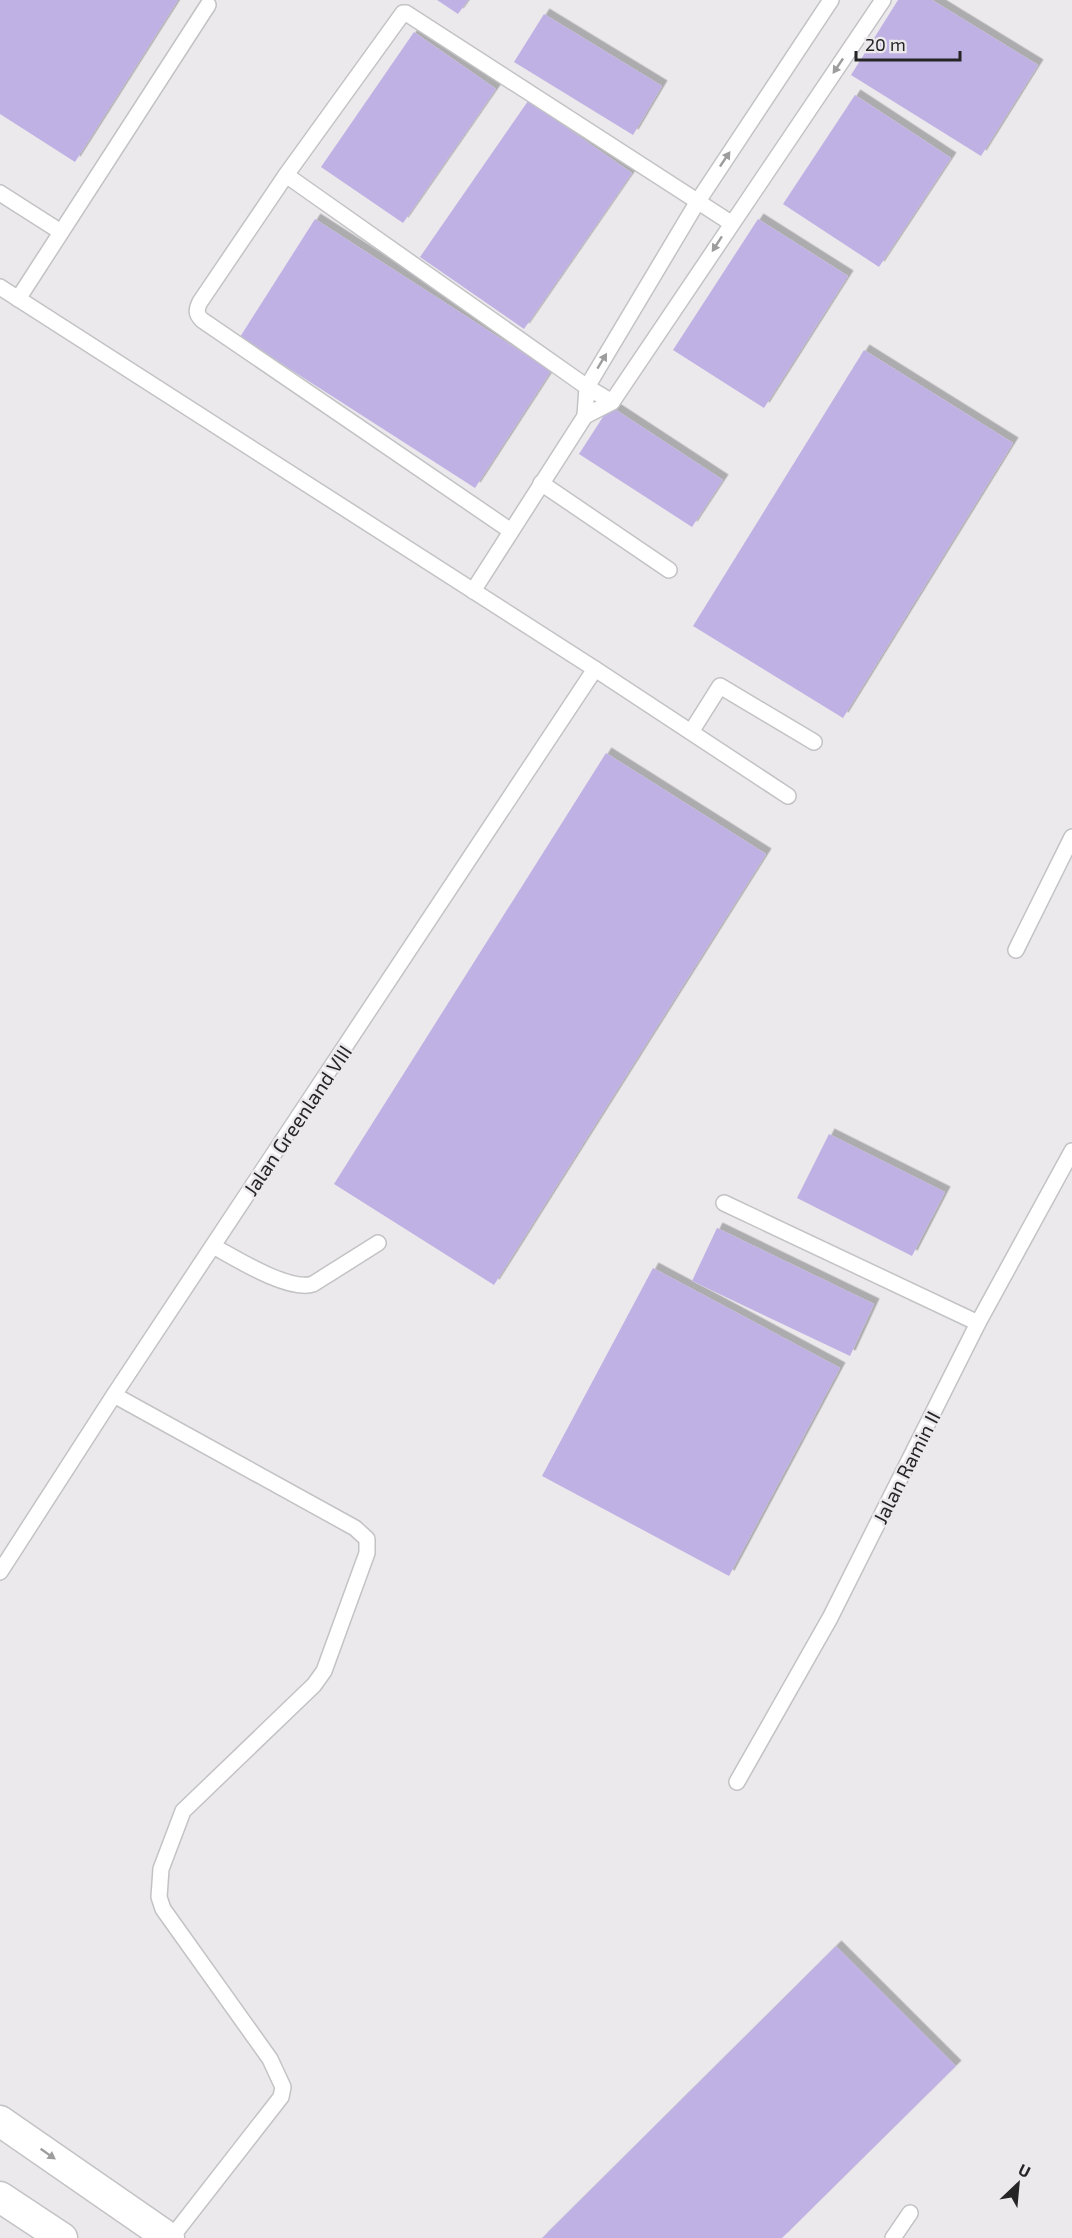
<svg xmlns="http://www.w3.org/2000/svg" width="1072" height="2238" viewBox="0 0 1072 2238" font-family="'Exo 2',sans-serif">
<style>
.building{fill:#c0b1e4;filter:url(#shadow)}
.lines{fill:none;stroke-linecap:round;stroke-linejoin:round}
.service-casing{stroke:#c3c2c4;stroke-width:18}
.minor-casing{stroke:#c3c2c4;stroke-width:33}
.service{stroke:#fff;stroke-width:15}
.minor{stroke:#fff;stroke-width:30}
.oneway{fill:#9d9d9d}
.labels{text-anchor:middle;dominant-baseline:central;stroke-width:5;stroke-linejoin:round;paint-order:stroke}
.street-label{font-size:20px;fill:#262526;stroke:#ebe9ec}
</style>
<defs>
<filter id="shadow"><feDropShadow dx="5.5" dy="-5.5" stdDeviation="0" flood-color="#0004"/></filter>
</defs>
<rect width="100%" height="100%" fill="#ebe9ec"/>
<g class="building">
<polygon points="0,0 178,0 75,162 0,114"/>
<polygon points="437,0 468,0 458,14"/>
<polygon points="898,0 932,0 1038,65 981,156 851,75"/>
<polygon points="544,14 662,86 633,135 514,62"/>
<polygon points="414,32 496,89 403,223 321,167"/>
<polygon points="855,95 951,158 879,267 783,204"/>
<polygon points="528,101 632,173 524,329 420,257"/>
<polygon points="315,219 551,371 475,488 240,337"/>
<polygon points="758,219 848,276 764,408 673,350"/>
<polygon points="864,350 1013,443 843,718 693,626"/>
<polygon points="610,406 723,480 692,527 579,454"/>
<polygon points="606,753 766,854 494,1285 334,1184"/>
<polygon points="829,1134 945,1192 912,1256 797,1198"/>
<polygon points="717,1228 874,1304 850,1356 692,1281"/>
<polygon points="653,1268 840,1368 729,1576 542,1476"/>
<polygon points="836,1946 956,2066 874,2147 782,2238 542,2238"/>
</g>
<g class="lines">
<g class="service-casing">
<g id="service">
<polyline points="286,175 587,387 612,402"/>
<polyline points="0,193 61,232"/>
<polyline points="0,287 595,669 788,796"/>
<polyline points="18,299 208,5"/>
<polyline points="585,416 587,387 698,201 831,0"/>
<polyline points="541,483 669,570"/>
<path d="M511 531 202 320C196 314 196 310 200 302L286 175 403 13H406L731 223"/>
<polyline points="473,591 585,416 612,402 883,0"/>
<polyline points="691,732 720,686 814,742"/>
<polyline points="1016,950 1072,837"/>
<polyline points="724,1203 978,1323"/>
<path d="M213 1246C235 1258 289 1292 313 1284L378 1243"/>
<polyline points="114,1395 355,1528 367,1539 367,1553 324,1671 314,1685 183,1811 161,1869 159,1897 163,1909 270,2059 283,2087 281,2097 171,2238"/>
<polyline points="0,1572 114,1395 595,669"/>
<polyline points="737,1782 830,1618 978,1323 1072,1151"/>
<polyline points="893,2238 910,2213"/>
</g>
</g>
<g class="minor-casing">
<g id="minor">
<polyline points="0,2121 169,2238"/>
<polyline points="0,2197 62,2238"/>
</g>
</g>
<use href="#service" class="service"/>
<use href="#minor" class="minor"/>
</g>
<defs><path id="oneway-solid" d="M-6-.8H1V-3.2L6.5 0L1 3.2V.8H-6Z" transform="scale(1.5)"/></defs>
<g class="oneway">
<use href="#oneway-solid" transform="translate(838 66) rotate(124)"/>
<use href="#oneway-solid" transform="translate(725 159) rotate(-56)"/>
<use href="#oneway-solid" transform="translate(717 244) rotate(123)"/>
<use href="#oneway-solid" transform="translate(602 361) rotate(-59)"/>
<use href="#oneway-solid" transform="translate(48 2154) rotate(35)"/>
</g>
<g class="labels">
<g class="street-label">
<text transform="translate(297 1120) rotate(-56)">Jalan Greenland VIII</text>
<text transform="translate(906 1467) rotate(-63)">Jalan Ramin II</text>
</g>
</g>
<g transform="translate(1018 2184) rotate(26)" stroke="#ebe9ec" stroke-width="4.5" paint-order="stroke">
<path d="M0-4.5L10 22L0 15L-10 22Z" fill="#262526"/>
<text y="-9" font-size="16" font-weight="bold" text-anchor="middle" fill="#262526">U</text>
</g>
<path d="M856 51v9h104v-9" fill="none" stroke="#262526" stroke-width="3"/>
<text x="865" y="51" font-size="18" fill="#262526" stroke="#ebe9ec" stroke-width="4.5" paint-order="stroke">20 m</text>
</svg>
